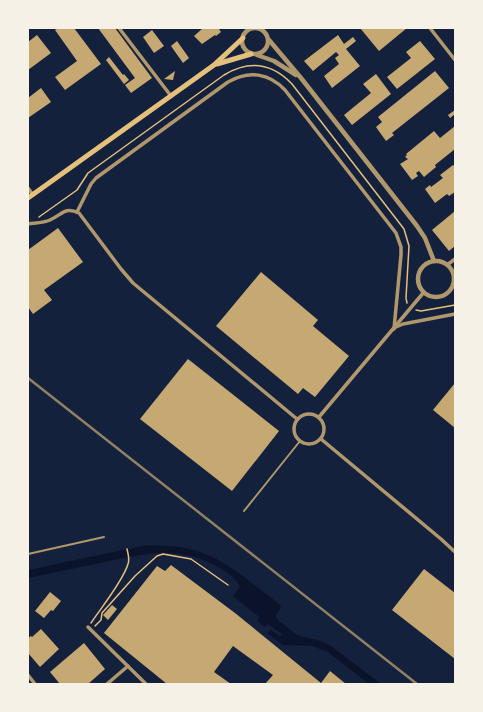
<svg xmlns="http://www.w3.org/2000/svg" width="483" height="712" viewBox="0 0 483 712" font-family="'Noto Sans',sans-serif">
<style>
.water{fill:#0b132b}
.building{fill:#c6a872}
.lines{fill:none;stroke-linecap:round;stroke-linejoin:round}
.path{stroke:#e5c07b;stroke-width:1.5}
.service{stroke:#b1986c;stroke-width:2}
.minor{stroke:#b1986c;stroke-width:3.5}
.tertiary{stroke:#b1986c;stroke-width:4.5}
.secondary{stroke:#e5c07b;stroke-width:5}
.rail{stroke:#918062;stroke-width:2.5}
</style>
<rect width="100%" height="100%" fill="#14213d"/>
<path class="water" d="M142 546C191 543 216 554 253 584 262 591 272 598 280 605L281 608 275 616 279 621 297 635 321 641 331 646 381 684H369L328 652 312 646 283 645 267 633 271 630 280 636 282 634 268 624 265 627 257 621 259 618 258 616 233 596 240 587C235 577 227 572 218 567 178 544 141 554 100 563 76 568 52 573 28 578V570Z"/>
<g class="building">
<polygon points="58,28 74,28 101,64 65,90 55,77 77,61 55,30"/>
<polygon points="98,28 115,28 152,78 131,93 125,85 135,78"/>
<polygon points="203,28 221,28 219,29 221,32 216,36 215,35 202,44 194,36"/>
<polygon points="360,28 407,28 379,51"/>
<polygon points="152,30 164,46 154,53 143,37"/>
<polygon points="37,35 51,53 28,70 28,42"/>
<polygon points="338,35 344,44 353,37 356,41 346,49 360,66 332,88 324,76 339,64 335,58 339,55 336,52 313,71 304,61"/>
<polygon points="177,41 189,58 183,63 171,46"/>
<polygon points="420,41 435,59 397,89 387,77 411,58 406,52"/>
<polygon points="109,57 123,75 124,74 129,80 124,84 106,60"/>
<polygon points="175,71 173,80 164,79"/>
<polygon points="435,71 449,88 392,133 394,135 386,141 376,127 382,122 378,117"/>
<polygon points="376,74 391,94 352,125 344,115 371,93 363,84"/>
<polygon points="41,88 51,102 28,118 28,98"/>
<polygon points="455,110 455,114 450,118 448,115"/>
<polygon points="455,126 455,149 435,165 436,167 424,177 419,171 416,173 418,176 412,180 400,164 408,159 405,157 407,155 406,154 434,131 440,138"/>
<polygon points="453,165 454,166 455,165 455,192 449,196 447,194 435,203 425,189 430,185 431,187 443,178 440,175"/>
<polygon points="455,211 455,246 449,251 432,230"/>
<polygon points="58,228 83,262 44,290 52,300 33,314 28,307 28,250"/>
<polygon points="261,272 318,320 313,326 349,356 315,397 303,388 298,394 216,326"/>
<polygon points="188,359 279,431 232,491 140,419"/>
<polygon points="455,383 455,428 433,410"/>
<polygon points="171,565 235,613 321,683 330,671 346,684 265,684 273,675 233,646 214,672 231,684 167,684 104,633 157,566 165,571"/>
<polygon points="424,569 455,593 455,659 392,610"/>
<polygon points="50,592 61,601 53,611 51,610 44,618 35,611"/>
<polygon points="112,605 117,609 108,620 103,615"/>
<polygon points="41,629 59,649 40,667 28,653 28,638 31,636 32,637"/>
<polygon points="84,643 105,669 88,684 60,684 50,672"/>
</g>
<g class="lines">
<g class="path">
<path d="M39 217 77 190 88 173 224 75C249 60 272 63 292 84L404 229 409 246 406 298 407 303"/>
<polyline points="416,310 421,311 455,305"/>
<path d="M91 623C101 608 123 581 128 564 130 559 128 554 127 549"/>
<polyline points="95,626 101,620 102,613 135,576 157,556 163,554 191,559 228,585"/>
</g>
<g class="service">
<polyline points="244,511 300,441"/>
<polyline points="28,554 104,537"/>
</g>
<g class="minor">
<polyline points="119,28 171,96"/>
<polyline points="430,28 455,60"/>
<polyline points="28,188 33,195"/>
<path d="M77 212 91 184 96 178 228 82C249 70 269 73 285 90L396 233 401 247V255L394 329"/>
<path d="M28 224C35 223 44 223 50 220 62 215 64 206 79 213L121 269 133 283 297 419"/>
<polyline points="447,265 455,259"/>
<polyline points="396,327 403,324 455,314"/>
<circle cx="309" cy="429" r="15"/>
<polyline points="319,417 424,292"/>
<polyline points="321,439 441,539 455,552"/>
<polyline points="88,627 146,684"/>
<polyline points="28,675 35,684"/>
<polyline points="107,684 128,666"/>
</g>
<g class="tertiary">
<circle cx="255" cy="41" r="13"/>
<polyline points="269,40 301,78 417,226 425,238 434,261"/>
<polyline points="257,55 274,61 296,75"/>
<circle cx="436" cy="279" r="18"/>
</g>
<g class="secondary">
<polyline points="217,64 251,54"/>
<polyline points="28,198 214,65 243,38"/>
</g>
<polyline class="rail" points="28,378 417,684"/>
</g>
<rect width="483" height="712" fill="none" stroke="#f6f1e7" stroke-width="58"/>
</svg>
